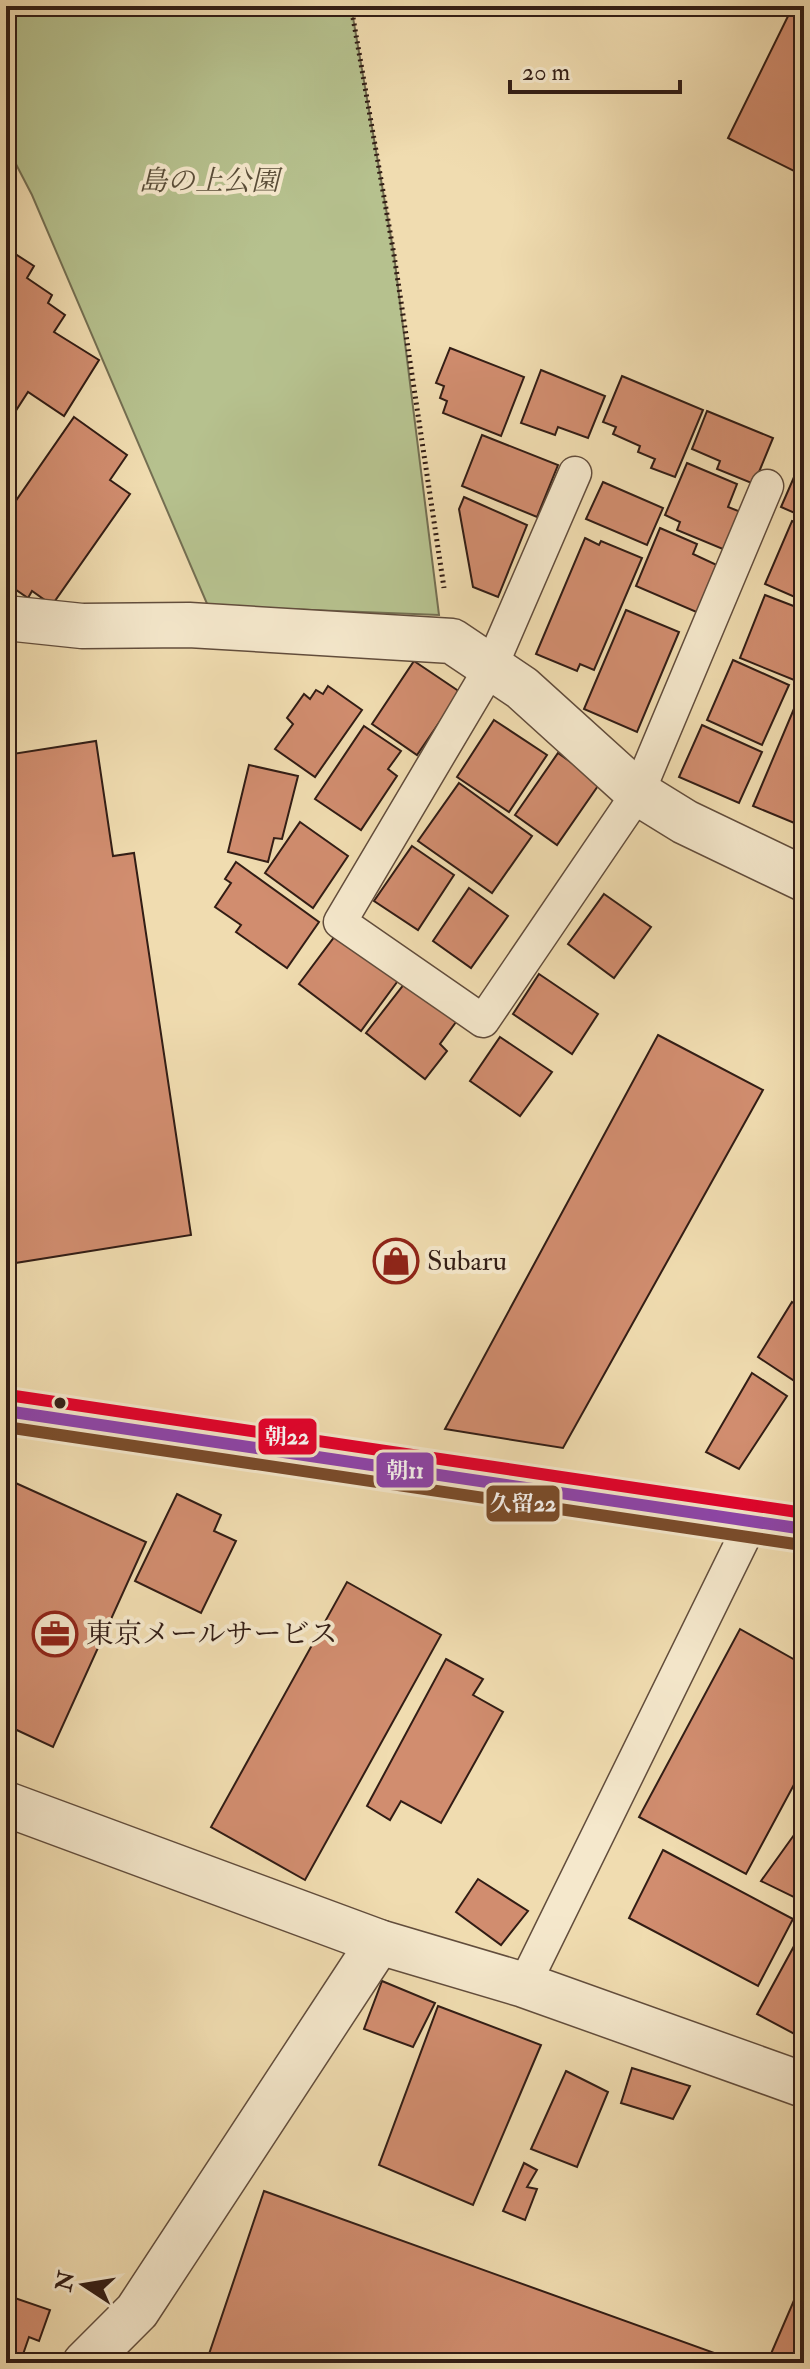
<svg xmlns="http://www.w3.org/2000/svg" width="810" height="2369" viewBox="0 0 810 2369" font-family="'IM FELL Double Pica','Noto Serif JP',serif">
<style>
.green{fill:#b6c18e;stroke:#746f52;stroke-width:2}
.building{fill:#d18d6f;stroke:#321d15;stroke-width:2}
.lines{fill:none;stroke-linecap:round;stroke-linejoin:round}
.lane-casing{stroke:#624d3c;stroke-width:35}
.street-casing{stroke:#624d3c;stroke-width:47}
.primary-casing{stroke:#321d15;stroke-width:47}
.path{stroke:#321d15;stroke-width:5;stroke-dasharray:2 4;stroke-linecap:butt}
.lane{stroke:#f5e8cc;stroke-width:32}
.street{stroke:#f5e8cc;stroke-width:44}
.primary{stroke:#f0dcb0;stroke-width:44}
.bus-1-casing{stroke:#f5e8cc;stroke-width:18}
.bus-2-casing{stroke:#f5e8cc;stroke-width:18}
.bus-3-casing{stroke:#f5e8cc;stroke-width:18}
.bus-1{stroke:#8e44ad;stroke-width:12}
.bus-2{stroke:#7a4b2a;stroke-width:12}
.bus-3{stroke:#e4002b;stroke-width:12}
.bus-dot{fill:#321d15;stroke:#f5e8cc;stroke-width:3}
.labels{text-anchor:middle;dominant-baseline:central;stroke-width:8;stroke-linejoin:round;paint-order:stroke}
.park-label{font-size:28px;font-style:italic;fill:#5a4e39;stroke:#f5e8cc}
.poi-label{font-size:28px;fill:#321d15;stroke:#f5e8cc;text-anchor:start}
.line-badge{stroke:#f5e8cc;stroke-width:3}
.badge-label{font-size:22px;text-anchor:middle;font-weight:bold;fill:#fff}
</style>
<rect width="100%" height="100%" fill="#f0dcb0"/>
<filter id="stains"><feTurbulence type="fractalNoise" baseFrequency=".0025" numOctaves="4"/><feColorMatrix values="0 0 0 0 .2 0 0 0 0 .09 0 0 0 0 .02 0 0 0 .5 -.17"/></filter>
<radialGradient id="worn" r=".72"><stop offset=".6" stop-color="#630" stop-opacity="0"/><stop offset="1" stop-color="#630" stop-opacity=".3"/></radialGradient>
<polygon class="green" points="6,6 351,6 394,255 439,615 208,606 32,195 6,145"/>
<g class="building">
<polygon points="793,6 804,6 804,176 728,138"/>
<polygon points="6,248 34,266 27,278 52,295 48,303 65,315 54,332 99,360 64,416 28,392 6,426"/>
<polygon points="450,348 524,377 501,436 443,413 447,401 440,398 444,386 436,383"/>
<polygon points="541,370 605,396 588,438 558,427 555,435 521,423"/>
<polygon points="622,376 703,410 675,477 651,468 655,459 638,452 640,446 613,434 616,427 603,422"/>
<polygon points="707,411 773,438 754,484 717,469 720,461 692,449"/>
<polygon points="74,417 127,455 110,480 130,494 52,605 32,591 28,598 6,583 9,557 6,555 6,515"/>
<polygon points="482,435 558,465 537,517 462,486"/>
<polygon points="801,461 804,462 804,517 781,507"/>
<polygon points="687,463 737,484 728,507 746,514 730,552 677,530 680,522 665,515"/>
<polygon points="603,482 663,508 647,545 586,519"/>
<polygon points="464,497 527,525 498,597 473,587 459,509"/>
<polygon points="792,521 804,527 804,601 765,584"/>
<polygon points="660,528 697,544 693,554 721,567 701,614 636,586"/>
<polygon points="585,538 599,545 601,541 642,558 594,670 580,664 577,671 536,654"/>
<polygon points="765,595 804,610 804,656 794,680 740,658"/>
<polygon points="626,610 679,632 637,732 584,709"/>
<polygon points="733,660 789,685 762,745 707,720"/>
<polygon points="414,661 460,692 417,755 372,724"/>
<polygon points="804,685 804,827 753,806"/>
<polygon points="328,686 362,710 315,777 275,749 293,724 287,718 304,694 310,699 316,690 323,694"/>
<polygon points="494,720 547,755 509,812 457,777"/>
<polygon points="702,725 762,752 739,803 679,777"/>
<polygon points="364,726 401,751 388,769 397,776 361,830 315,799"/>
<polygon points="96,741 113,856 134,853 191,1235 9,1264 6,755"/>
<polygon points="558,753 600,783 557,845 515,815"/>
<polygon points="249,765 298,776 282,839 274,838 268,862 228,852"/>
<polygon points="459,783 532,836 492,893 418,841"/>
<polygon points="300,822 348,856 313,908 265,873"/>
<polygon points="412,846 454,875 418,930 374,901"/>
<polygon points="236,862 319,922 287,968 236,932 241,925 215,907 231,883 225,879"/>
<polygon points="469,888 508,916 471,968 433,941"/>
<polygon points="604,894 651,927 614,978 568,944"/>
<polygon points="338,932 400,978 361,1031 299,984"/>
<polygon points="539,974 598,1014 572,1054 513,1014"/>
<polygon points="405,983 456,1022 440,1044 447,1051 425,1079 366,1033"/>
<polygon points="658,1035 763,1090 563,1448 445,1429"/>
<polygon points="500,1037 552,1072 520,1116 470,1081"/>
<polygon points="792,1302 804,1310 804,1368 796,1382 758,1357"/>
<polygon points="752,1373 787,1396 739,1469 706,1452"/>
<polygon points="9,1480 146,1542 53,1747 6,1725 6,1487"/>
<polygon points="177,1494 221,1515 214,1531 236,1541 201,1613 135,1581"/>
<polygon points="347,1582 441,1635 305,1880 211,1827"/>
<polygon points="740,1629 804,1665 804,1766 746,1874 639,1817"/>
<polygon points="446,1659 483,1679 473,1695 503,1712 441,1823 401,1801 390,1820 367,1806"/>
<polygon points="804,1821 804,1902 761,1881"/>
<polygon points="663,1850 793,1919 758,1986 629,1918"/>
<polygon points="478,1879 528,1911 501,1945 456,1912"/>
<polygon points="799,1937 804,1940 804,2039 757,2014"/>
<polygon points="382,1981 435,2003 413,2047 364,2029"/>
<polygon points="438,2006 541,2045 473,2205 379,2165"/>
<polygon points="632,2068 690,2086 673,2119 621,2103"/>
<polygon points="566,2071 608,2092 577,2167 531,2149"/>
<polygon points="524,2163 537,2170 527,2187 537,2189 525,2220 503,2211"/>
<polygon points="264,2191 734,2360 733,2363 206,2363"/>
<polygon points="6,2295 50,2310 39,2341 29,2337 20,2363 6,2363"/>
<polygon points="795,2298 804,2301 804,2363 767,2363"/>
</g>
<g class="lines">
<g class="lane-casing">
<g id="lane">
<polyline points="575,473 491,667 340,922 483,1021 638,793 767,486"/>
<polyline points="524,1985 752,1521"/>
</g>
</g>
<g class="street-casing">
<g id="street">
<polyline points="6,618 82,626 189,625 452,641 522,688 638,793 685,822 804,879"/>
<polyline points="6,1804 379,1942 524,1985 804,2085"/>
<polyline points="85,2363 137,2311 379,1942"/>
</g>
</g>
<g class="primary-casing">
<polyline id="primary" points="6,1411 804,1529"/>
</g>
<polyline class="path" points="351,6 394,255 444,588"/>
<use href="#lane" class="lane"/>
<use href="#street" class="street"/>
<use href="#primary" class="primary"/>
<g class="bus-1-casing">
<polyline id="bus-1" points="6,1411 804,1529"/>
</g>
<g class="bus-2-casing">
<polyline id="bus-2" points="6,1427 802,1545"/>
</g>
<g class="bus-3-casing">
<polyline id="bus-3" points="8,1395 804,1513"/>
</g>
<use href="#bus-1" class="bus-1"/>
<use href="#bus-2" class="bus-2"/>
<use href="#bus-3" class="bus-3"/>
</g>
<defs>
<g id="shop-ring" transform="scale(2.3)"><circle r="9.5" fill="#f5e8cc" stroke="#8f2418" stroke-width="1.5"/><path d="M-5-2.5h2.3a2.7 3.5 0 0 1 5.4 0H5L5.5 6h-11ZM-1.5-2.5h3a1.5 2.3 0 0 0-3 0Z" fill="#8f2418"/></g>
<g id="office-ring" transform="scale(2.3)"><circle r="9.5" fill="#f5e8cc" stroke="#8f2418" stroke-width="1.5"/><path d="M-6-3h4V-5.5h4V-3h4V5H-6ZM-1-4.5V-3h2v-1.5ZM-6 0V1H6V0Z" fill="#8f2418"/></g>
</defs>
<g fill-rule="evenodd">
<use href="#shop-ring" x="396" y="1261"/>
<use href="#office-ring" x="55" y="1634"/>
</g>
<circle class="bus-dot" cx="60" cy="1403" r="7"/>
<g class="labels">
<g class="park-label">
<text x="209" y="181">島の上公園</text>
</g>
<g class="poi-label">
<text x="427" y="1261">Subaru</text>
<text x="86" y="1634">東京メールサービス</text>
</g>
</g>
<g class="line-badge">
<rect x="257" y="1417" width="61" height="39" rx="8" fill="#e4002b"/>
<rect x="375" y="1451" width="60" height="38" rx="8" fill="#8e44ad"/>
<rect x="485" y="1484" width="76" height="39" rx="8" fill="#7a4b2a"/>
</g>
<g class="badge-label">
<text x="287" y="1444">朝22</text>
<text x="405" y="1478">朝11</text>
<text x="523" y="1511">久留22</text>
</g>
<rect width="810" height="2369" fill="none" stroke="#f0dcb0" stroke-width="32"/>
<rect x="8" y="8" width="794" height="2353" fill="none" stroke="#321d15" stroke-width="4"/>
<rect x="16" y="16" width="778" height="2337" fill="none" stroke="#321d15" stroke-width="2"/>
<g transform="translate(84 2285) rotate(282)" stroke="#f5e8cc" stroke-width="6" paint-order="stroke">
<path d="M0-6L14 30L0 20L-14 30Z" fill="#321d15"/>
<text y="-12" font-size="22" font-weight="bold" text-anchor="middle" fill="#321d15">N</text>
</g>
<path d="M510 80v12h170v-12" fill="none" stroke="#321d15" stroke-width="4"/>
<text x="522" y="80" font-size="24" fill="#321d15" stroke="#f5e8cc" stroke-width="6" paint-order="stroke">20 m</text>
<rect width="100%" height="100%" filter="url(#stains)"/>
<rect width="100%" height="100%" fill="url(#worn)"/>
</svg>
